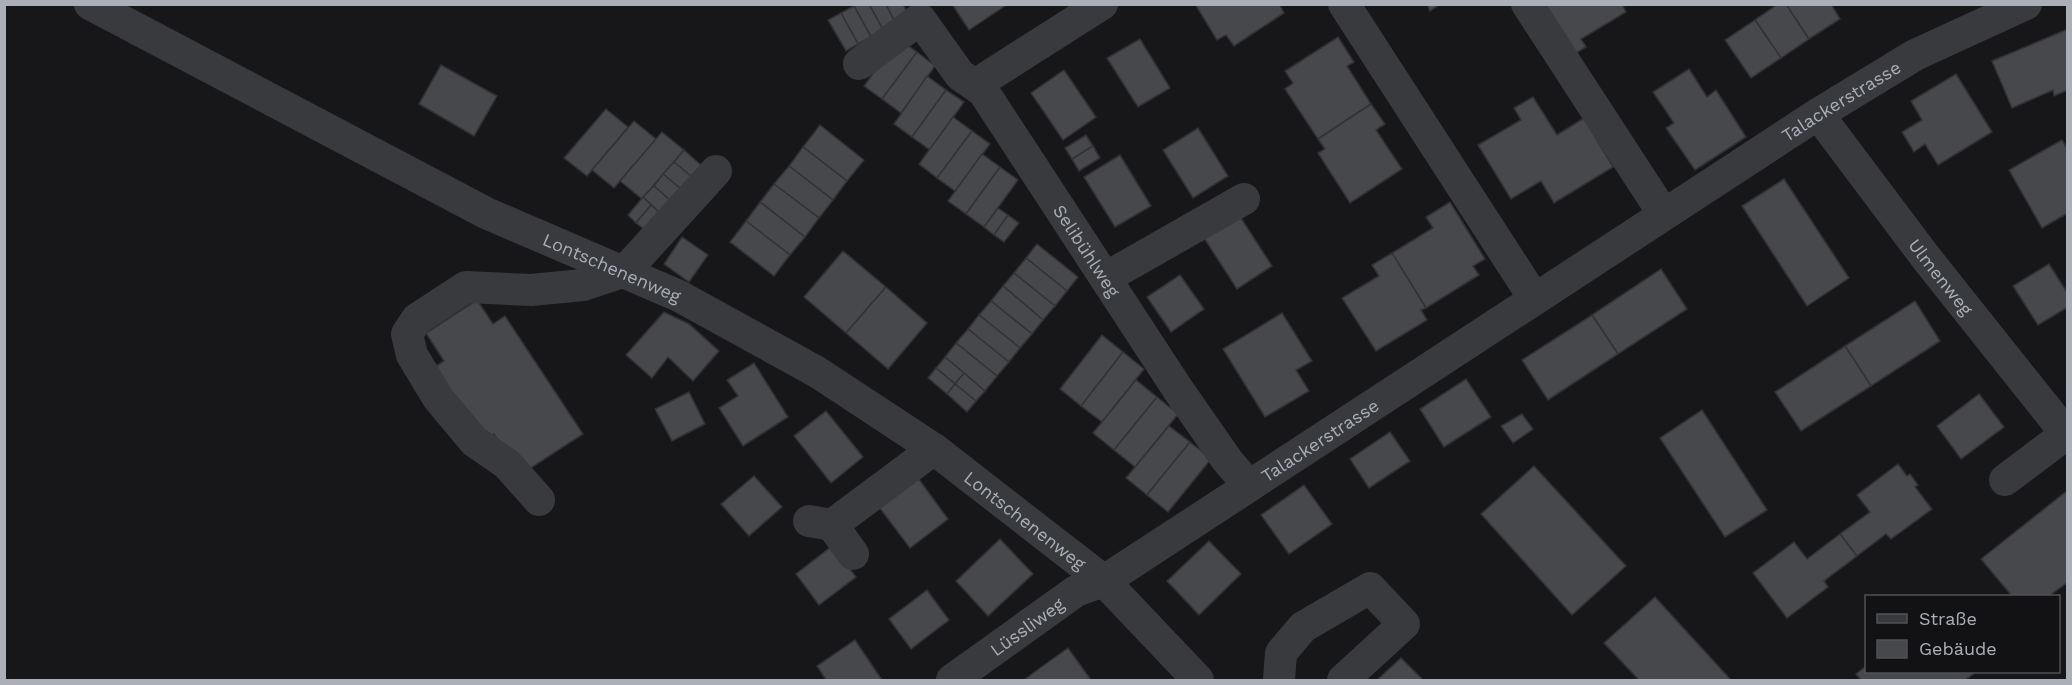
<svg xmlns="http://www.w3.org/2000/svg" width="2072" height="685" viewBox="0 0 2072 685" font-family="'Work Sans',sans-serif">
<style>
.building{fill:#47484c;stroke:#323235;stroke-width:1.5}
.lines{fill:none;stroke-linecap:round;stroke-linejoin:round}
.minor{stroke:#393a3e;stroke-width:32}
.labels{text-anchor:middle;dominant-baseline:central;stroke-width:4.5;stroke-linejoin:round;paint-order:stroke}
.street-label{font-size:18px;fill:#abafb8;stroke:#121214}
</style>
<rect width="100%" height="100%" fill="#171719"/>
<g class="building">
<polygon points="857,4 869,4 884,31 871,37 854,6"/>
<polygon points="869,4 886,4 896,24 884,31"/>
<polygon points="886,4 903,4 909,17 896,24"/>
<polygon points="952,4 1008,4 969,30"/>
<polygon points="1195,4 1279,4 1284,13 1234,46 1226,35 1217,40"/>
<polygon points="1427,4 1440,4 1430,11"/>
<polygon points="1532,4 1622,4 1626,12 1581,39 1586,47 1566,59"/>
<polygon points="1778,4 1786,4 1809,39 1781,58 1755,20"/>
<polygon points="1786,4 1831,4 1840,19 1809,39"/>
<polygon points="854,6 871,37 858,44 841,13"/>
<polygon points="841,13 858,44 846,51 828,20"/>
<polygon points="1755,20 1781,58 1751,78 1725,40"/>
<polygon points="2068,29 2068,90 2054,96 2053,90 2012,108 1992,61"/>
<polygon points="1338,37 1354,62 1347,66 1371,104 1318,139 1285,89 1293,83 1285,71"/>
<polygon points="898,39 917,52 882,99 864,86"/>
<polygon points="1140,39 1170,88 1138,107 1107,58"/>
<polygon points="917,52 935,66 901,113 882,99"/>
<polygon points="441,65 497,96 474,136 419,104"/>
<polygon points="1689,69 1707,97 1716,90 1746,137 1695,170 1666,128 1674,123 1653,92"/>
<polygon points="1064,70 1096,117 1063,140 1031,93"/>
<polygon points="1956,74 1992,132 1938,165 1925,144 1914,152 1902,132 1922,120 1911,101"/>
<polygon points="927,76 946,90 912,137 894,124"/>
<polygon points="946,90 964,102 930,150 912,137"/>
<polygon points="1533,97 1557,135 1584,118 1613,167 1554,203 1541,181 1511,199 1478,145 1521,120 1514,108"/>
<polygon points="1371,104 1385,124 1376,130 1402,169 1350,203 1318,153 1325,149 1318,139"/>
<polygon points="606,109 628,127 587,176 564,158"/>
<polygon points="953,117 972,131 937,178 919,164"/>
<polygon points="634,121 656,139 614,188 592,170"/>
<polygon points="820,125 864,160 847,181 803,147"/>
<polygon points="1198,128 1228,176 1193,198 1163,150"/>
<polygon points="972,131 990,144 955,191 937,178"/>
<polygon points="662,132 684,150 642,199 620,181"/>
<polygon points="1086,135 1093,146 1072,159 1065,148"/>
<polygon points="2062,140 2068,150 2068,213 2042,228 2009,170"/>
<polygon points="1093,146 1100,158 1079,171 1072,159"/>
<polygon points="803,147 847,181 833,200 789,166"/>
<polygon points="684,150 702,166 692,177 674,162"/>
<polygon points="982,154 1000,167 966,214 948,201"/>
<polygon points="1120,155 1151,206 1115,227 1084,177"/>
<polygon points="674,162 692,177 681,189 663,174"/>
<polygon points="789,166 833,200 819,218 774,184"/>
<polygon points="1000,167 1018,180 984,227 966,214"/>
<polygon points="663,174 681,189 671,201 654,186"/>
<polygon points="1784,179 1849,278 1807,306 1742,206"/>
<polygon points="774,184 819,218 805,237 760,202"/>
<polygon points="654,186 671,201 660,213 643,197"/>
<polygon points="643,197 651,205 636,223 628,215"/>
<polygon points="760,202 805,237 790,255 746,221"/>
<polygon points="1450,202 1485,259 1473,266 1479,275 1426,308 1392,253 1433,228 1426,217"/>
<polygon points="651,205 660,213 645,230 636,223"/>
<polygon points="998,208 1008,215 994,235 984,227"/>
<polygon points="1008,215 1019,223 1004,242 994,235"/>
<polygon points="1239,215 1272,266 1237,289 1204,238"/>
<polygon points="746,221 790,255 774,276 730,242"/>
<polygon points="682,237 708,255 689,282 664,264"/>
<polygon points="1037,244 1078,277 1067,291 1026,258"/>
<polygon points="843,251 886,287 846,333 804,297"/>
<polygon points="1392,253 1426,308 1421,310 1427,320 1376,351 1342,298 1379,276 1372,265"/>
<polygon points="1026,258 1067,291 1055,306 1014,273"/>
<polygon points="2049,264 2068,294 2068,307 2038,325 2013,286"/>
<polygon points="1661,269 1687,309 1618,354 1592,315"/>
<polygon points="1014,273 1055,306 1043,320 1003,286"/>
<polygon points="1180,275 1204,309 1171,332 1147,297"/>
<polygon points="1003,286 1043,320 1032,334 991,301"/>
<polygon points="886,287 927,323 888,369 846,333"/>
<polygon points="477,300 493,324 505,316 583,434 520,475 494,434 479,444 430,370 444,361 426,333"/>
<polygon points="991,301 1032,334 1020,348 979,315"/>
<polygon points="1915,301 1940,341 1871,386 1845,346"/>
<polygon points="664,312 689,324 719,351 693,381 668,357 652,378 626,355"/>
<polygon points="1282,313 1312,361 1296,370 1309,391 1265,417 1223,349"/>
<polygon points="979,315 1020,348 1009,362 968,329"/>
<polygon points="1592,315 1618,354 1548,400 1522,360"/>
<polygon points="968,329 1009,362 997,376 956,343"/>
<polygon points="1102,335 1123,352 1081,406 1060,389"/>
<polygon points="956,343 997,376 985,391 945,357"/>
<polygon points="1845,346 1871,386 1801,431 1775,392"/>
<polygon points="1123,352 1144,369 1102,422 1081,406"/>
<polygon points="945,357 964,373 955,384 936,368"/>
<polygon points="754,363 788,417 743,446 719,408 738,396 727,380"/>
<polygon points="936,368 955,384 947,394 928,378"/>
<polygon points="964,373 985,391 976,401 955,384"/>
<polygon points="1466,379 1491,417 1444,447 1420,409"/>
<polygon points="1136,380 1157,397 1114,450 1093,433"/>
<polygon points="955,384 976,401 967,412 947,394"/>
<polygon points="689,392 705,424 672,441 655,409"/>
<polygon points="1979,394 2004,427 1961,459 1937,426"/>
<polygon points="1157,397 1178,414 1135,467 1114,450"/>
<polygon points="1702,410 1767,510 1725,537 1660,438"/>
<polygon points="826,411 863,457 831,483 794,436"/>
<polygon points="1522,414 1533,429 1513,443 1501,426"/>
<polygon points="1169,426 1190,442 1147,495 1126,478"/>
<polygon points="1390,432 1410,461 1369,488 1350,459"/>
<polygon points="1190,442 1211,459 1168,512 1147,495"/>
<polygon points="1898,464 1907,476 1910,474 1918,485 1915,487 1932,509 1891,539 1886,534 1857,556 1840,534 1870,512 1857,495"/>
<polygon points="1534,466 1626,566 1572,615 1481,514"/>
<polygon points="754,476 782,507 749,536 721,504"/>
<polygon points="918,478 948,519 910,548 879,507"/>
<polygon points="1304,485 1332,524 1289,554 1261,515"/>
<polygon points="2068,490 2068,582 2049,596 2012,596 1981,559"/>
<polygon points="1840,534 1857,556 1824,581 1828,587 1787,618 1753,573 1794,542 1807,559"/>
<polygon points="1000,539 1033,574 988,616 956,581"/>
<polygon points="1209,541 1241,574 1199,615 1167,581"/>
<polygon points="832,546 856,577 819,605 796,574"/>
<polygon points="927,590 949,620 911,649 889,619"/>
<polygon points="1655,597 1731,680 1639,680 1604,643"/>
<polygon points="855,640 882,680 826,680 817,666"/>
<polygon points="1068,648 1091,680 1024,680 1040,668"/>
<polygon points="1401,658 1423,680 1377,680"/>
<polygon points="1866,666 1866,672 1976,672 1965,680 1861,680 1856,674"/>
</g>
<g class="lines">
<g class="minor">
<path id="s1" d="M90 4 486 213 679 296 817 372 934 449 1104 581 1198 680"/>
<polyline points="1344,4 1534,298"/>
<polyline points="1527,4 1663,213"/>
<path id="s2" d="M859 64 920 19 960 75 983 91 1179 391 1227 460 1249 486"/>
<polyline points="975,85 1102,4"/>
<path id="s3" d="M1818 114 1927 259 2068 436"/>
<polyline points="1107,277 1244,199"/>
<polyline points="2005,480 2066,434"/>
<polyline points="539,500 507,464 474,441 438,398 412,355 407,334 417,319 466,287 531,290 583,285 625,271 716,171"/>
<polyline points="809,521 832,525 934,449"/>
<polyline points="832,525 853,554"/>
<path id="s4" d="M952 680 1076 591 1104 581 1818 114 1915 55 2026 4"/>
<polyline points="1279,680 1281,653 1303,627 1370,588 1404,624 1343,680"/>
</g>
</g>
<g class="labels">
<g class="street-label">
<text stroke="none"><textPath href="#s4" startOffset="1062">Talackerstrasse</textPath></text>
<text stroke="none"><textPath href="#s2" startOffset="363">Selibühlweg</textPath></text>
<text stroke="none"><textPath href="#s1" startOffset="585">Lontschenenweg</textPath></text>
<text stroke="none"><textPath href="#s3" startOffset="204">Ulmenweg</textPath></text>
<text stroke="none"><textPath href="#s4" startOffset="440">Talackerstrasse</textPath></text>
<text stroke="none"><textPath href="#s1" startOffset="1071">Lontschenenweg</textPath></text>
<text stroke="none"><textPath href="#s4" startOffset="92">Lüssliweg</textPath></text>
</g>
</g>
<rect width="2072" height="685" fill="none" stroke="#abafb8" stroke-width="12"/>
<rect x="1865" y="595" width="195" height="78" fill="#121214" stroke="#4f5156" stroke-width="1.5"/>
<rect x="1877" y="614" width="30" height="9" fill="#393a3e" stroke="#4f5156" stroke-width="1.5"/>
<text x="1919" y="625" font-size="18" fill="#abafb8">Straße</text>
<rect x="1877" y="640" width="30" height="18" fill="#47484c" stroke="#4f5156" stroke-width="1.5"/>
<text x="1919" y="655" font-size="18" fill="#abafb8">Gebäude</text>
</svg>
